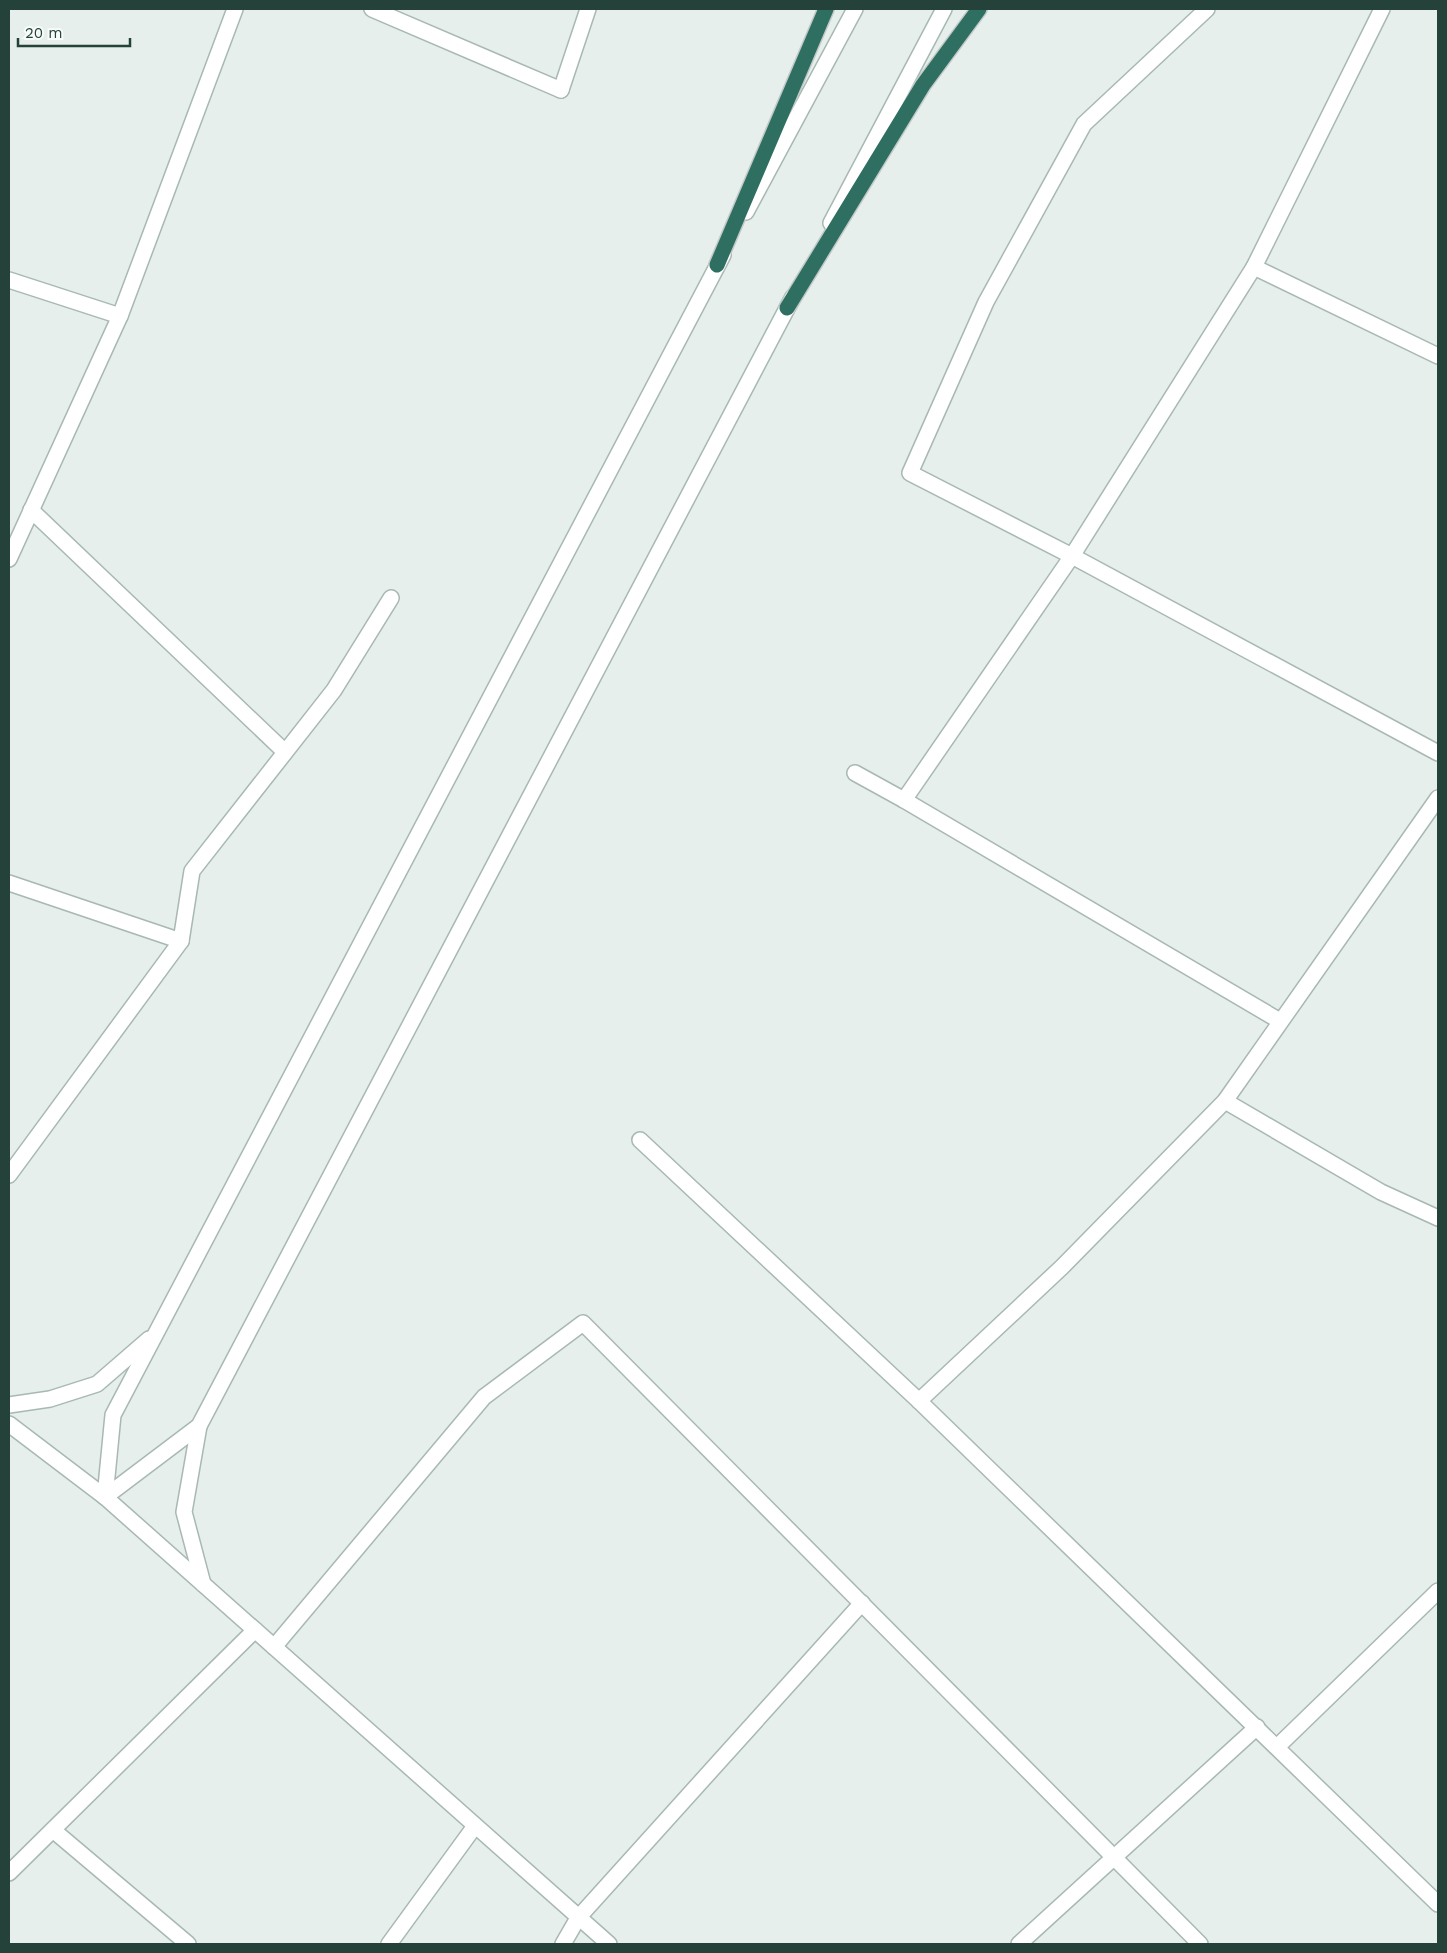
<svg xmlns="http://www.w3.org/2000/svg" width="1447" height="1953" viewBox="0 0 1447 1953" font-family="'Work Sans',sans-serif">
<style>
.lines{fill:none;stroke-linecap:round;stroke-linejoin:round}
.lane-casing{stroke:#a8b8b2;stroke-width:18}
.street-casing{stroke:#a8b8b2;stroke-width:18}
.highway-casing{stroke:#c2cac8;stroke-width:18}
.lane{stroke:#fff;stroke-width:15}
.street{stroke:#fff;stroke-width:15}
.highway{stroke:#2f6f62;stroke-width:15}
</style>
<rect width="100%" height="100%" fill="#e6efeb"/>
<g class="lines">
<g class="lane-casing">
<g id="lane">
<polyline points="372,9 561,90"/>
<polyline points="9,280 120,316"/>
<polyline points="31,510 285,752"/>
<polyline points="9,559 120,316 235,9"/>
<polyline points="9,883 181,941"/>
<polyline points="9,1175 181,941 192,871 334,690 391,598"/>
</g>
</g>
<g class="street-casing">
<g id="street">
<polyline points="1207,9 1084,124 986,302 910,473 1072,556 1438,753"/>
<polyline points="561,90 588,9"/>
<polyline points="746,212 855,9"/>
<polyline points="831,223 944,9"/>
<polyline points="1254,267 1438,356"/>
<polyline points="855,773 904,800 1280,1021"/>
<polyline points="904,800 1072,556 1254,267 1382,9"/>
<polyline points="1225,1101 1381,1192 1438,1218"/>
<polyline points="640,1140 919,1401 1438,1904"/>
<polyline points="919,1401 1062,1267 1225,1101 1438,798"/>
<polyline points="9,1405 50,1399 97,1384 149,1339"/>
<polyline points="9,1424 105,1497 609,1944"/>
<polyline points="199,1426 184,1512 203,1584"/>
<polyline points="105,1497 199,1426 793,297"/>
<polyline points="105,1497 113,1415 723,255"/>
<polyline points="274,1647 484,1397 583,1323 1200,1944"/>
<polyline points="1277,1747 1438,1591"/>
<polyline points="53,1830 188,1944"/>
<polyline points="9,1873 255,1630"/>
<polyline points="389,1944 475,1826"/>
<polyline points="563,1944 578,1918 862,1603"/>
<polyline points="1019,1944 1257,1727"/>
</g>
</g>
<g class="highway-casing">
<g id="highway">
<polyline points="717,265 826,9"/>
<polyline points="787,308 923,85 979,9"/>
</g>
</g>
<use href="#lane" class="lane"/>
<use href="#street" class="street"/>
<use href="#highway" class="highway"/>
</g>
<rect width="1447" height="1953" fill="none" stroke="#24423a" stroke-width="20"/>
<path d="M18 38v8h112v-8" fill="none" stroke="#24423a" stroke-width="2.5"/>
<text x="25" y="38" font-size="15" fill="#24423a" stroke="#f7fbf9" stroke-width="4" paint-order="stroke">20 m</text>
</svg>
